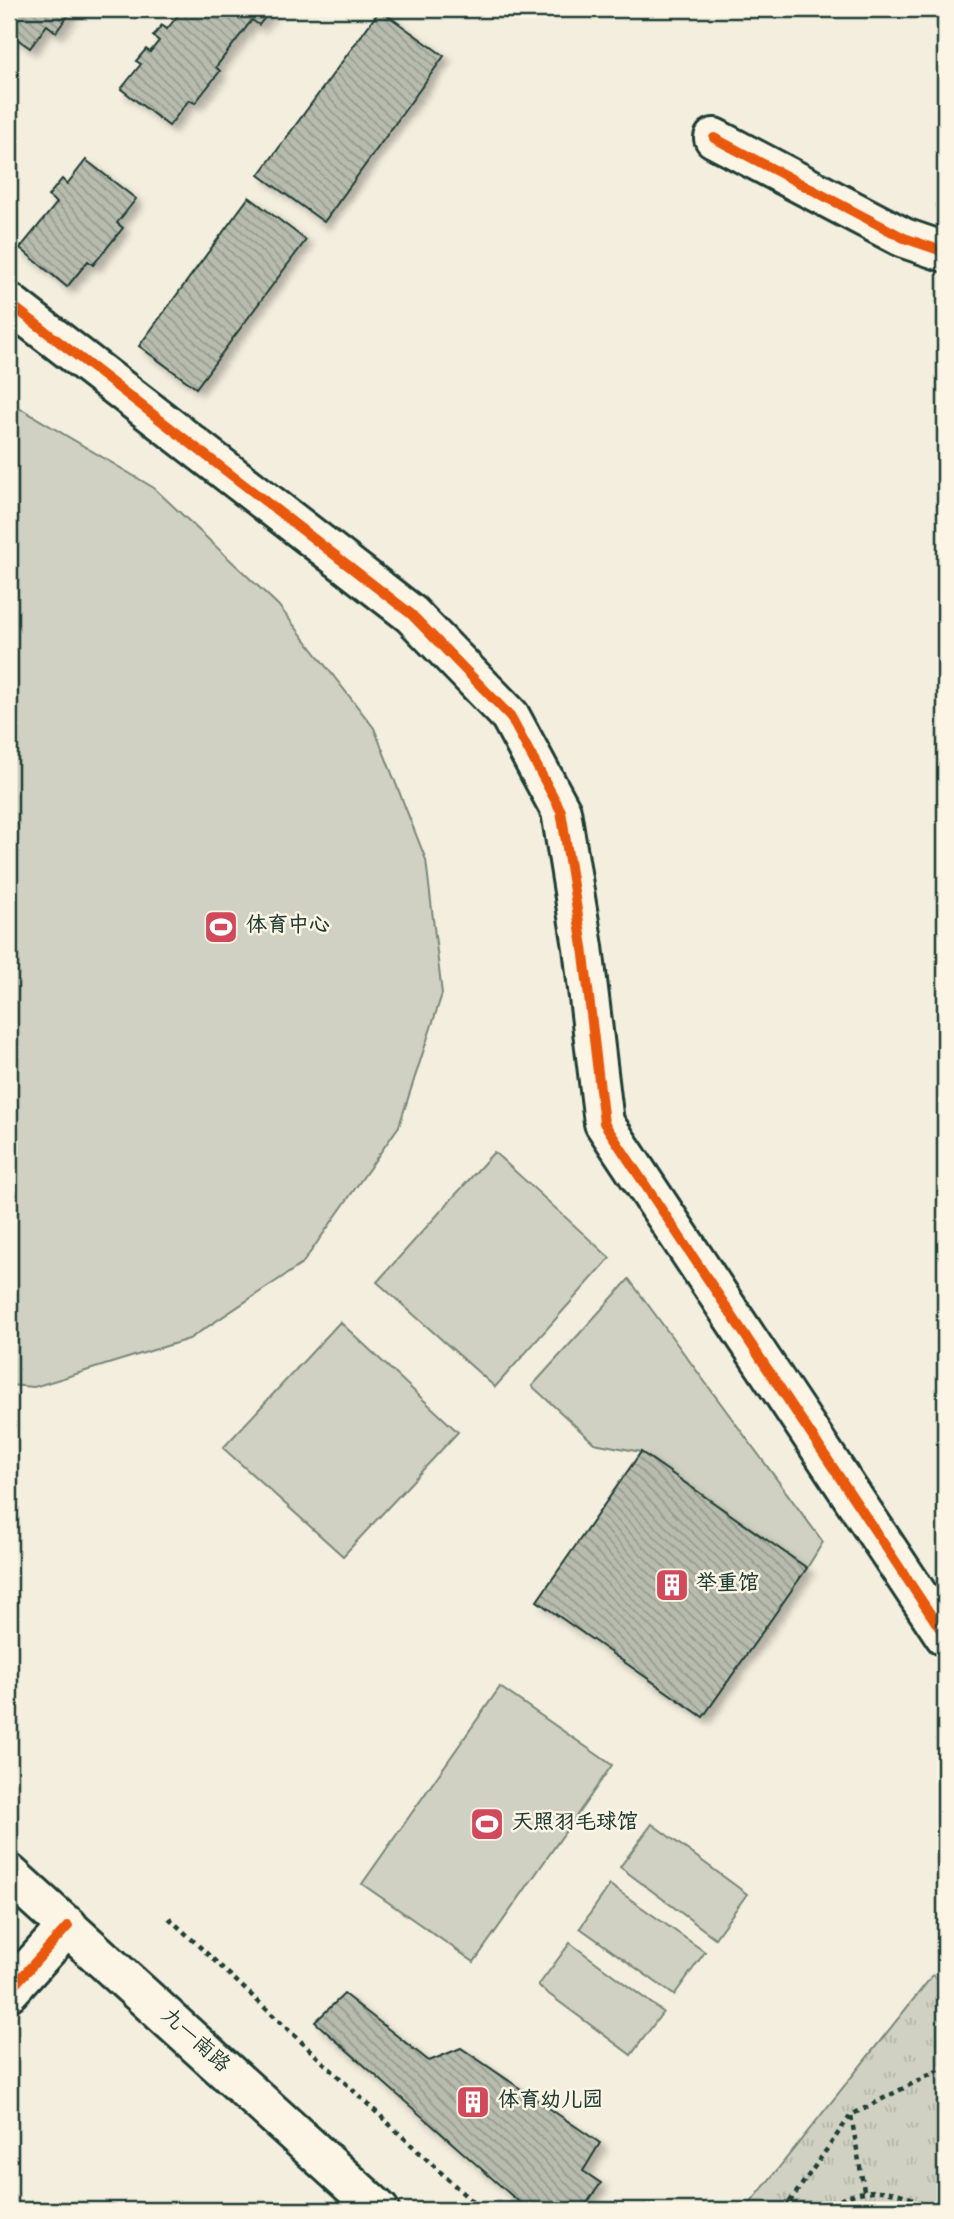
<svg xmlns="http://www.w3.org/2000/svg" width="954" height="2219" viewBox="0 0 954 2219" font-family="'Gochi Hand','LXGW WenKai TC',sans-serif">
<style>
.grass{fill:url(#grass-tufts);stroke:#78877b;stroke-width:2}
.garden{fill:#d0d1c2;stroke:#78877b;stroke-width:2}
.building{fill:url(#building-back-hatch);stroke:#1f3d34;stroke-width:2;filter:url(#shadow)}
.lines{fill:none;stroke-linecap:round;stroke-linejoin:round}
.minor-casing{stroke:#1f3d34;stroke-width:44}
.secondary-casing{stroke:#1f3d34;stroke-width:44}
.path{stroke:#1f3d34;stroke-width:4.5;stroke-dasharray:5 5;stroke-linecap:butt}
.minor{stroke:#fcf5e5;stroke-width:38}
.secondary{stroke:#fcf5e5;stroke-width:38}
.cycleway-casing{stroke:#fcf5e5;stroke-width:15}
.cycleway{stroke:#e8590c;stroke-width:10}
.labels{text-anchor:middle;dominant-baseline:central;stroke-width:5;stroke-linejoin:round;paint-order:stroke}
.poi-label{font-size:21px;font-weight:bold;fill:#1f3d34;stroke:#fcf5e5;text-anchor:start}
.street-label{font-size:21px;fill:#1f3d34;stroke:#fcf5e5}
</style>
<defs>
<pattern id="grass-tufts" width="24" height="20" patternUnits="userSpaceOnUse" patternTransform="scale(1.75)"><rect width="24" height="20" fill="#d0d1c2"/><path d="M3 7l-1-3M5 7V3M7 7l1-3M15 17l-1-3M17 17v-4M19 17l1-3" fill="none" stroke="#b2b4a7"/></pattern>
<pattern id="building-back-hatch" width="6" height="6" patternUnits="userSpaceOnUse" patternTransform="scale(1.75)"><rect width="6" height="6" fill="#b8bcae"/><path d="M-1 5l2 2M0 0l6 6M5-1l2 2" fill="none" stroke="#959a8e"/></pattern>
<filter id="shadow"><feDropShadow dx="6" dy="6" stdDeviation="3.5" flood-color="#0004"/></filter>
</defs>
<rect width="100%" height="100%" fill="#f3eede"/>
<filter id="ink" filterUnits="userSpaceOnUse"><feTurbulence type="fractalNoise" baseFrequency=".0143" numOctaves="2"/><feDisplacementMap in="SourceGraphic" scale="14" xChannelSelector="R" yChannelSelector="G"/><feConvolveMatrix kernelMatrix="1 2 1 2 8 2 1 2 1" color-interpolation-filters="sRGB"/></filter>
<g filter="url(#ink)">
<polygon class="grass" points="933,1975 945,1984 945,2210 745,2210"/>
<g class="garden">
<polygon points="9,405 23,410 154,488 278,605 374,728 426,860 442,994 399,1126 302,1264 189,1339 34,1387 9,1385"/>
<polygon points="494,1152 610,1258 495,1387 377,1282"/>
<polygon points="629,1279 823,1542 807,1568 641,1452 594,1443 532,1386"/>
<polygon points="340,1322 458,1432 343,1556 223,1448"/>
<polygon points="500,1687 612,1765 474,1962 362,1884"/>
<polygon points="652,1824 747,1894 715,1938 620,1867"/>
<polygon points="610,1885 705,1952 674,1995 580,1928"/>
<polygon points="570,1943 663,2012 631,2055 538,1986"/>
</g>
<g class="building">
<polygon points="9,9 73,9 56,32 47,25 30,48 9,33"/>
<polygon points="183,9 272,9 259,25 252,20 216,67 220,71 195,103 189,100 169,126 121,89 141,64 136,61 146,49 150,52 159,41 153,36 162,25 167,29"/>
<polygon points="380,10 444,56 324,222 259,175"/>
<polygon points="86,160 136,199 117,223 123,228 93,265 88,261 67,287 20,248 57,203 48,196 62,179 67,184"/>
<polygon points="249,197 306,240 196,388 139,346"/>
<polygon points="641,1452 807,1568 703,1717 537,1601"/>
<polygon points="344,1994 429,2061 461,2048 600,2143 583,2171 601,2183 582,2210 528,2210 315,2022"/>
</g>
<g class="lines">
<g class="minor-casing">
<g id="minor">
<polyline points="714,138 904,238 945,252"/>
<polyline points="9,303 411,614 510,716 561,811 583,947 604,1123 945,1636"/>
<polyline points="9,1991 68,1926"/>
</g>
</g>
<g class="secondary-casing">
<polyline id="secondary" points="9,1874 379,2210"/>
</g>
<g class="path">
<polyline points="9,1763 14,1768"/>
<polyline points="169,1918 481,2210"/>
<polyline points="864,2190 851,2115 945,2067"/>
<polyline points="784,2210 851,2115"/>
<path d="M823 2210C858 2185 896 2184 931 2210"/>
</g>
<use href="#minor" class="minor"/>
<use href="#secondary" class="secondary"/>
<g class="cycleway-casing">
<g id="cycleway">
<polyline points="714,138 904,238 945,252"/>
<polyline points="9,303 411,614 510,716 561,811 583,947 604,1123 945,1636"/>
<polyline points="9,1991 68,1926"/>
</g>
</g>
<use href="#cycleway" class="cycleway"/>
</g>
</g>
<defs>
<g id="stadium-square" transform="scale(1.75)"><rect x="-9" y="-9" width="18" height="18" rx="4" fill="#d1495b" stroke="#fcf5e5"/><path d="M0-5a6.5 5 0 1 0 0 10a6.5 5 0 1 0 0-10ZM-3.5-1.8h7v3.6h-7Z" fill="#fff"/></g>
<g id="building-square" transform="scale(1.75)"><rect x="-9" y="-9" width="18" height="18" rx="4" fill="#d1495b" stroke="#fcf5e5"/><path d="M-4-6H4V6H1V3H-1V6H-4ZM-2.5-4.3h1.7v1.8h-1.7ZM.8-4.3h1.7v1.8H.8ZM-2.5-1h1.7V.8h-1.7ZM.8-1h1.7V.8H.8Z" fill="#fff"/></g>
</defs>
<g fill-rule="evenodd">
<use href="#stadium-square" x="221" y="927"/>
<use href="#building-square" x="672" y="1585"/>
<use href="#stadium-square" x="487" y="1824"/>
<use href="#building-square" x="473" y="2102"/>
</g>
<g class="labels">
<g class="poi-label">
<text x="246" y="927">体育中心</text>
<text x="696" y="1585">举重馆</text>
<text x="512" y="1824">天照羽毛球馆</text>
<text x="498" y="2102">体育幼儿园</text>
</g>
<g class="street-label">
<text transform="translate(194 2042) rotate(42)">九一南路</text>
</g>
</g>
<rect width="954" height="2219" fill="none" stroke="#fcf5e5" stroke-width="35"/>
<rect x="18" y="18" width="919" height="2184" fill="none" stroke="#1f3d34" stroke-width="2.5" filter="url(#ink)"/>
</svg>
